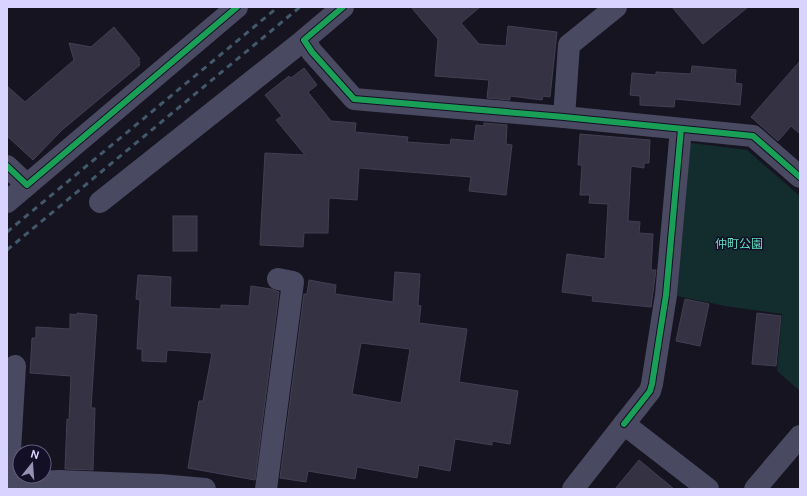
<svg xmlns="http://www.w3.org/2000/svg" width="807" height="496" viewBox="0 0 807 496" font-family="'DM Sans','Noto Sans JP',sans-serif">
<style>
.green{fill:#132c2d}
.building{fill:#343243;stroke:#433f54;fill-rule:evenodd}
.lines{fill:none;stroke-linecap:round;stroke-linejoin:round}
.minor{stroke:#4a4962;stroke-width:22}
.rail{stroke:#43596b;stroke-width:3;stroke-dasharray:6 5;stroke-linecap:butt}
.cycleway-casing{stroke:#130f26;stroke-width:8}
.cycleway{stroke:#1a9f57;stroke-width:6}
.labels{text-anchor:middle;dominant-baseline:central;stroke-width:3;stroke-linejoin:round;paint-order:stroke}
.park-label{font-size:12px;fill:#5fe0c0;stroke:#130f26}
</style>
<rect width="100%" height="100%" fill="#161421"/>
<polygon class="green" points="692,143 747,150 800,196 800,391 777,371 782,314 725,306 672,295 688,147"/>
<g class="building">
<polygon points="411,7 480,7 461,23 479,44 506,46 508,26 557,32 550,97 543,96 542,100 510,96 510,100 487,98 489,80 435,76 438,39"/>
<polygon points="672,7 748,7 703,44"/>
<polygon points="114,27 140,59 138,60 140,62 139,64 140,65 62,130 33,160 7,136 7,86 25,102 74,60 69,43 91,47"/>
<polygon points="800,61 800,134 791,126 778,141 751,117"/>
<polygon points="692,66 736,70 735,83 742,84 740,105 675,99 674,107 640,105 640,96 630,95 632,73 656,75 656,72 691,74"/>
<polygon points="304,68 317,85 308,92 331,121 356,123 355,132 408,137 407,142 450,145 451,139 474,141 476,125 484,126 484,123 507,125 506,144 512,145 506,195 469,191 471,177 359,168 357,200 329,198 328,233 304,233 303,247 260,245 265,153 305,155 276,120 282,116 265,95 289,76 291,78"/>
<polygon points="580,134 650,140 649,163 644,163 644,168 631,166 628,221 640,222 639,233 653,234 651,270 656,270 651,307 592,301 593,296 562,292 567,254 605,259 608,204 589,203 590,195 580,195 582,165 578,165"/>
<rect x="173" y="216" width="24" height="35"/>
<path d="M395 272 420 274 418 305 421 306 419 323 467 329 459 382 518 391 510 444 492 441V445L455 439 450 471 419 465 417 478 357 467 355 479 308 471 306 482 280 478 304 294H307L309 280 336 285 335 294 393 302ZM361 343 410 349 401 403 352 394Z"/>
<polygon points="138,275 171,277 170,307 221,309 221,305 249,306 251,286 271,289 279,292 255,480 188,468 199,401 203,401 212,353 167,350 166,362 142,361 142,349 137,349 140,300 136,299"/>
<polygon points="685,299 709,304 700,346 676,341"/>
<polygon points="77,313 97,315 91,408 95,408 93,470 65,469 67,419 69,420 71,376 30,373 32,338 36,338 36,327 70,329 70,314 77,315"/>
<polygon points="757,313 781,316 776,366 752,364"/>
<polygon points="639,460 674,489 615,489"/>
</g>
<g class="lines">
<g class="minor">
<polyline points="343,7 304,40 312,52 354,99 564,117 753,136 800,177"/>
<polyline points="564,117 569,45 616,7"/>
<polyline points="7,166 27,185 237,7"/>
<polyline points="7,202 27,185"/>
<polyline points="100,202 304,40"/>
<polyline points="624,424 650,391 652,384 666,295 681,129"/>
<polyline points="7,484 59,481 160,485 205,489"/>
<polyline points="8,484 15,366"/>
<polyline points="266,489 293,282 278,279"/>
<polyline points="573,489 624,424 708,489"/>
<polyline points="755,489 800,436"/>
</g>
<g class="rail">
<polyline points="7,232 278,7"/>
<polyline points="7,250 300,7"/>
</g>
<g class="cycleway-casing">
<g id="cycleway">
<polyline points="343,7 304,40 312,52 354,99 564,117 753,136 800,177"/>
<polyline points="7,166 27,185 237,7"/>
<polyline points="624,424 650,391 652,384 666,295 681,129"/>
</g>
</g>
<use href="#cycleway" class="cycleway"/>
</g>
<g class="labels">
<g class="park-label">
<text x="739" y="244">仲町公園</text>
</g>
</g>
<rect width="807" height="496" fill="none" stroke="#d9d4ff" stroke-width="16"/>
<g transform="translate(32 464) rotate(17)"><circle r="19" fill="#130f26" stroke="#625e7d"/>
<path d="M0-3L7 15L0 10L-7 15Z" fill="#9591b1"/>
<text y="-6" font-size="11" font-weight="bold" text-anchor="middle" fill="#d9d4ff">N</text>
</g>
</svg>
